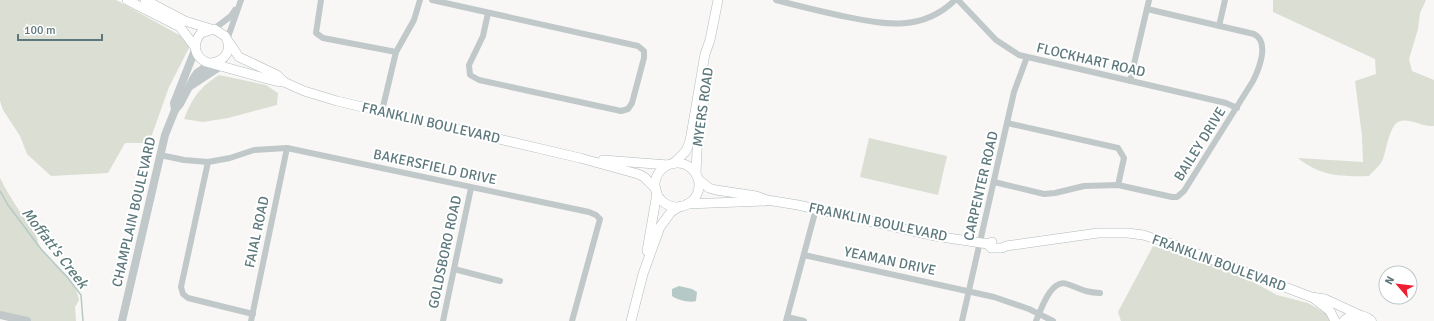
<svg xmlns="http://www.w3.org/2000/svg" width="1434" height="321" viewBox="0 0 1434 321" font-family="Signika,sans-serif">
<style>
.green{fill:#daded3}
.water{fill:#b5c9c7}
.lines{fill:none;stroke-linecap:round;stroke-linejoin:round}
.stream{stroke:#b5c9c7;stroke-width:1.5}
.secondary-casing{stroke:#b0bbbc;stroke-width:10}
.primary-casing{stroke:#b1bbbc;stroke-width:11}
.minor{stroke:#c0c8c9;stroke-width:6}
.tertiary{stroke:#c0c8c9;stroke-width:8}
.secondary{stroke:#fff;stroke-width:9}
.primary{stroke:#fff;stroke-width:10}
.labels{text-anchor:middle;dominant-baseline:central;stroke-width:4;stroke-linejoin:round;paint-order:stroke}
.street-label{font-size:14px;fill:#5c787c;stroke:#fff}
.water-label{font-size:15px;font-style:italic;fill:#5b7c7b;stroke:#fff}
</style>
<rect width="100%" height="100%" fill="#f8f7f5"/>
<g class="green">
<polygon points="0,0 116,0 192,42 169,87 149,143 125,143 108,173 51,176 27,154 20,136 3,110 0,101"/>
<path d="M1273 0H1426L1420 13 1418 29 1409 59 1412 71 1434 80V126C1423 127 1410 118 1400 121 1390 123 1386 151 1383 159 1381 165 1373 171 1369 176 1341 177 1320 176 1298 158L1363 162 1362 136 1355 81 1376 74 1375 59 1273 12Z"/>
<path d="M219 75 266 85 278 93 277 105 228 118 203 122 184 119C192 98 200 87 219 75Z"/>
<polygon points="869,138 947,156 938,195 860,177"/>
<path d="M0 178C11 200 23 216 36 235 38 239 37 243 40 247 53 267 74 273 79 300L75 307 76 321H29L0 315Z"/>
<polygon points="1153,246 1200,259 1237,273 1277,295 1308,303 1330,316 1329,321 1121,321 1118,312"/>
</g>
<path class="water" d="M679 286 692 289 697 292 696 301C689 303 678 300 672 296V289Z"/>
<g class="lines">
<polyline class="stream" points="0,191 8,205 41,249 68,278 81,295 83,321"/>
<g class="secondary-casing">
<g id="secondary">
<polyline points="127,0 180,27 195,47"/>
<polyline points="145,0 185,21 211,29"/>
<polyline points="228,41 239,57 277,75 284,82 304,91 337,101 580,158 638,174 644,177 656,189"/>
<path d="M211 63C226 61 233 49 225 36L214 29 201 33C192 44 194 56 206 62L275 81 284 82"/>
<polyline points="603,160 668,165"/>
<circle cx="677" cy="185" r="22"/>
<polyline points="673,164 686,151 690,141 705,54 710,40 718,0"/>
<polyline points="696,174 697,150 707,77"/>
<polyline points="698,179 709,188 716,190 756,196 767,200 798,205 935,236 988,244 992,242"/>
<polyline points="687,204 766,201"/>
<polyline points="988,244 991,248 1002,248 1006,246 1098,233 1128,233 1143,235 1169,243 1311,297 1325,299 1362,316"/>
<polyline points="647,251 657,193"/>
<polyline points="1312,297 1330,311 1335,321"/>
<polyline points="631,321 643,274 660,227 671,212 681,206"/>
</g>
</g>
<g class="primary-casing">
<path id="primary" d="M1344 321C1353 314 1362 314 1371 321"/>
</g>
<g class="minor">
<polyline points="321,0 316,33 323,38 396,52"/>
<polyline points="432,0 638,46 644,51 644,58 632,103 628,109 621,111 479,80 470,75 469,65 483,36 488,13"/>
<path d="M776 0C798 6 820 11 842 16 883 24 921 33 955 0"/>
<polyline points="958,0 996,40 1019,55 1226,103 1237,108"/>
<polyline points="1219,26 1225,0"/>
<polyline points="214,29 231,16 235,10"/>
<polyline points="227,40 241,0"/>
<polyline points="1130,81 1149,0"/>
<polyline points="382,111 396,52 414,20 420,0"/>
<polyline points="1007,123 1118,148 1124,158 1118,185"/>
<polyline points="160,155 184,160 208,162 230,158 254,150 287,148 589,212 596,215 600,219 572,321"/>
<polyline points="208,162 181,287 183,294 188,298 253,314"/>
<path d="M994 182 1044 194 1055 193 1084 186 1118 185 1172 197H1177L1184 191 1253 81C1259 69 1270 42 1254 34L1147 9"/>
<polyline points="804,255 994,297 1029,309 1053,321"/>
<polyline points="454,269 500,281"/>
<polyline points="787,317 804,321"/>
<polyline points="251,321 287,148"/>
<polyline points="443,321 471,188"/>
<polyline points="786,321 816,209"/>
<polyline points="962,321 1014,92 1027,57"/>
<path d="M1036 321C1041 310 1051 278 1067 284 1082 289 1083 292 1100 293"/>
</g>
<g class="tertiary">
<polyline points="189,87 221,66"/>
<polyline points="175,110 174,103 195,50"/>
<polyline points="0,315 27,321"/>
<polyline points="122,321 165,135 175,110 180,104 193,79 197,73 211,63"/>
</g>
<use href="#secondary" class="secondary"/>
<use href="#primary" class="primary"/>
</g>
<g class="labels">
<g class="street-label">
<text transform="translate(1091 60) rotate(13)">FLOCKHART ROAD</text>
<text transform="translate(703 107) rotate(-82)">MYERS ROAD</text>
<text transform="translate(431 123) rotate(13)">FRANKLIN BOULEVARD</text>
<text transform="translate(1200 144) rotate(-58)">BAILEY DRIVE</text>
<text transform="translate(435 167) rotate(12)">BAKERSFIELD DRIVE</text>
<text transform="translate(981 186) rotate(-77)">CARPENTER ROAD</text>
<text transform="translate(134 212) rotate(-77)">CHAMPLAIN BOULEVARD</text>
<text transform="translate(878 222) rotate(12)">FRANKLIN BOULEVARD</text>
<text transform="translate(257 232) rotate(-78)">FAIAL ROAD</text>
<text transform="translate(445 252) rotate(-78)">GOLDSBORO ROAD</text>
<text transform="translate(890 261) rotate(12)">YEAMAN DRIVE</text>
<text transform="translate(1219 263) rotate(20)">FRANKLIN BOULEVARD</text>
</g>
<g class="water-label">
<text transform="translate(55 248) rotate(52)">Moffatt's Creek</text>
</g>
</g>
<g transform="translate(1398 285) rotate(298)"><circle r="19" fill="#ffffff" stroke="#bec9cb"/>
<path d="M0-3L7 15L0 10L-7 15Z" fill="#f01c2f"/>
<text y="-6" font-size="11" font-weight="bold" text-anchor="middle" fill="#5c787c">N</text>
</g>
<path d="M18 34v6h84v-6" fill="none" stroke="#5c787c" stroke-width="2"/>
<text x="24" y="34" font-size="12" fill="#5c787c" stroke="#ffffff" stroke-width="3" paint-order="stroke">100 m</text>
</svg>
